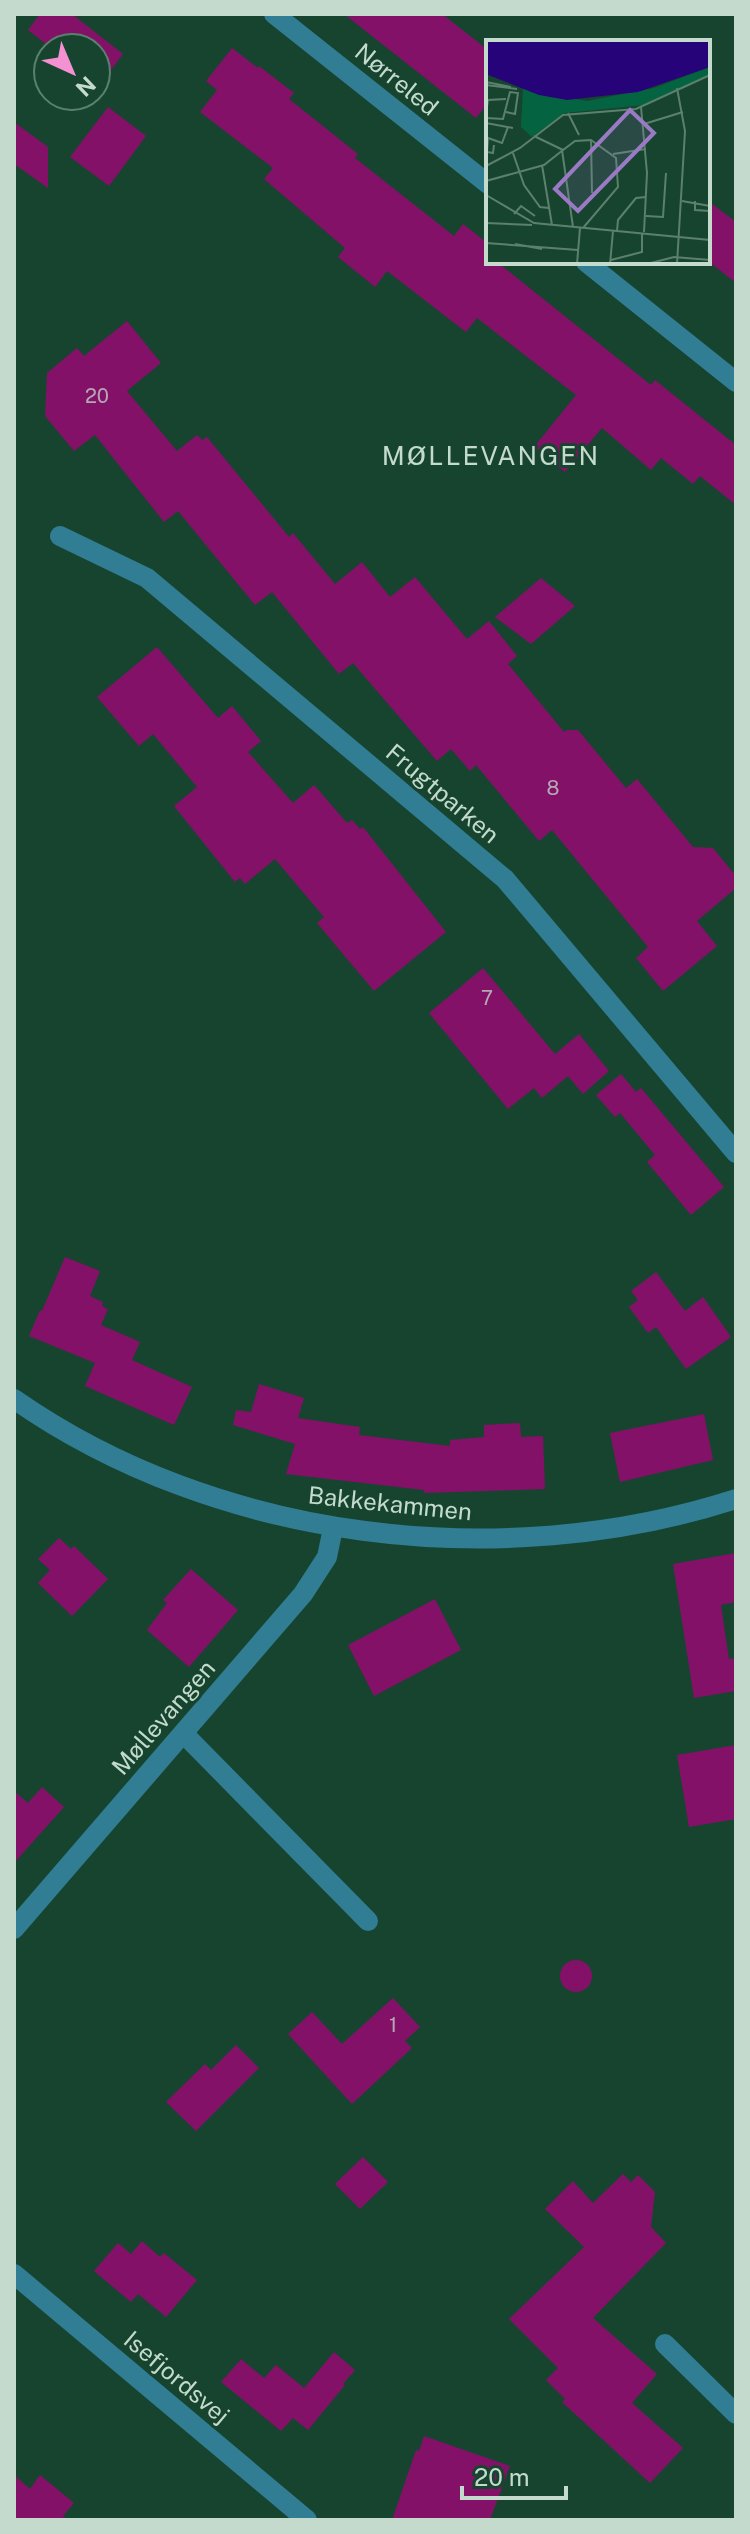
<svg xmlns="http://www.w3.org/2000/svg" width="750" height="2534" viewBox="0 0 750 2534" font-family="'Public Sans',sans-serif">
<style>
.building{fill:#841168}
.lines{fill:none;stroke-linecap:round;stroke-linejoin:round}
.minor{stroke:#307d94;stroke-width:20}
.labels{text-anchor:middle;dominant-baseline:central;stroke-width:6;stroke-linejoin:round;paint-order:stroke}
.number-label{font-size:20px;fill:#b3a8b4}
.street-label{font-size:24px;fill:#c3dacd;stroke:#17442f}
.neighbourhood-label{font-size:26px;letter-spacing:2px;fill:#c3dacd;stroke:#17442f}
.inset-road{fill:none;stroke:#5c806e;stroke-width:2}
.view{fill:#9b7ac5;fill-opacity:0.15;stroke:#9b7ac5;stroke-width:4}
.inset-edge{fill:none;stroke:#c3dacd;stroke-width:4}
</style>
<rect width="100%" height="100%" fill="#17442f"/>
<g class="building">
<polygon points="40,14 72,14 123,54 99,86 96,84 96,48 51,48 28,30"/>
<polygon points="344,14 442,14 488,50 488,103 476,118"/>
<polygon points="232,48 258,68 259,66 294,93 289,99 358,154 355,158 454,236 463,224 486,242 483,247 488,251 488,262 503,262 502,266 651,385 655,380 736,445 736,505 700,476 693,484 661,458 651,470 602,428 565,472 534,447 576,395 477,318 466,332 387,271 375,287 338,257 345,248 264,179 273,168 200,112 217,90 206,81"/>
<polygon points="108,107 146,136 109,186 70,157"/>
<polygon points="14,122 48,147 48,188 14,164"/>
<polygon points="708,201 736,222 736,283 708,261"/>
<polygon points="127,321 161,363 127,391 177,451 197,435 202,440 207,437 289,537 293,533 335,584 362,562 390,597 415,577 467,639 489,621 517,656 508,664 564,732 567,730 578,730 626,788 637,779 693,847 713,848 736,876 736,888 697,921 717,946 663,991 636,958 648,947 552,830 539,841 476,765 470,771 451,749 437,761 353,663 339,674 272,592 255,605 178,511 164,522 95,435 74,451 45,416 47,373 77,348 84,356"/>
<polygon points="541,578 575,606 531,644 495,617"/>
<polygon points="157,647 218,718 232,706 261,741 248,752 293,803 314,785 347,823 352,820 360,829 363,827 446,932 374,991 317,923 324,917 275,859 245,884 240,878 235,882 174,806 197,787 153,734 139,746 97,697"/>
<polygon points="483,968 555,1054 579,1034 609,1071 583,1094 568,1076 542,1098 534,1088 508,1109 429,1013"/>
<polygon points="621,1074 636,1092 641,1088 724,1187 691,1215 647,1162 655,1155 620,1113 615,1117 596,1095"/>
<polygon points="65,1257 100,1271 90,1296 103,1302 102,1306 108,1309 101,1325 140,1342 132,1360 192,1387 174,1425 85,1386 95,1363 29,1336 40,1310 42,1311"/>
<polygon points="656,1272 685,1311 703,1297 731,1337 686,1369 656,1327 648,1333 629,1307 638,1300 631,1291"/>
<polygon points="259,1384 304,1398 298,1418 360,1427 359,1435 450,1446 450,1440 484,1437 484,1425 520,1423 521,1437 543,1436 545,1489 424,1493 424,1490 286,1474 295,1444 233,1425 236,1410 251,1412"/>
<polygon points="704,1414 713,1460 620,1482 610,1433"/>
<polygon points="59,1538 71,1549 74,1546 108,1579 72,1616 38,1583 50,1570 38,1559"/>
<polygon points="736,1553 736,1602 721,1605 729,1659 736,1658 736,1691 694,1698 673,1564"/>
<polygon points="191,1569 238,1610 189,1667 147,1630 167,1603 163,1600"/>
<polygon points="435,1599 461,1650 374,1696 348,1645"/>
<polygon points="736,1745 736,1819 689,1827 677,1755"/>
<polygon points="42,1787 64,1807 14,1863 14,1791 28,1803"/>
<circle cx="576" cy="1976" r="16"/>
<polygon points="393,1998 420,2027 405,2041 412,2048 352,2104 288,2034 312,2012 342,2044"/>
<polygon points="236,2045 259,2068 196,2131 166,2102 205,2064 211,2070"/>
<polygon points="363,2157 388,2182 360,2209 335,2184"/>
<polygon points="623,2174 631,2182 638,2175 655,2192 651,2227 666,2243 593,2318 657,2374 632,2403 683,2448 650,2483 562,2402 565,2399 546,2380 558,2368 509,2319 584,2247 545,2209 573,2181 593,2203"/>
<polygon points="142,2241 160,2257 164,2253 197,2280 166,2317 138,2294 131,2302 94,2271 118,2243 131,2254"/>
<polygon points="334,2352 355,2370 343,2384 345,2385 308,2430 293,2418 281,2431 221,2382 241,2359 264,2378 276,2365 304,2388"/>
<polygon points="424,2436 510,2466 490,2520 392,2520 416,2450 419,2451"/>
<polygon points="14,2475 30,2489 40,2475 74,2503 63,2516 68,2520 14,2520"/>
</g>
<g class="lines">
<g class="minor">
<polyline points="274,14 488,184"/>
<polyline points="586,262 736,382"/>
<polyline points="60,536 147,578 505,879 736,1153"/>
<path d="M14 1399C217 1541 501 1575 736 1499"/>
<polyline points="184,1734 368,1921"/>
<polyline points="14,1929 303,1594 327,1557 333,1528"/>
<polyline points="14,2274 307,2520"/>
<polyline points="665,2344 736,2414"/>
</g>
</g>
<g class="labels">
<g class="number-label">
<text x="97" y="396">20</text>
<text x="553" y="788">8</text>
<text x="487" y="998">7</text>
<text x="393" y="2025">1</text>
</g>
<g class="street-label">
<text transform="translate(397 79) rotate(39)">Nørreled</text>
<text transform="translate(443 793) rotate(40)">Frugtparken</text>
<text transform="translate(390 1503) rotate(6)">Bakkekammen</text>
<text transform="translate(163 1717) rotate(-49)">Møllevangen</text>
<text transform="translate(177 2377) rotate(40)">Isefjordsvej</text>
</g>
<g class="neighbourhood-label">
<text x="491" y="455">MØLLEVANGEN</text>
</g>
</g>
<g transform="translate(486 40)">
<rect width="224" height="224" fill="#17442f"/>
<path d="M224 27V34L158 65 78 73 46 97 35 87 37 49 101 61 168 48Z" fill="#046442"/>
<path d="M0 0H224V27L152 52 81 60 53 55 0 34Z" fill="#260379"/>
<path class="inset-road" d="M0 42 25 47M0 45 31 49M155 67 161 133 158 192M0 73 2 60 20 59M82 73 93 95M0 78 17 79 24 52 32 53 29 74 20 72M0 83 27 88M158 84 197 72M48 96 77 110 89 101 105 100 130 118 132 147 97 188M105 100 106 153M8 105 7 113 1 112 2 98 16 103 22 87M76 110 87 187M27 113 38 145 54 167 63 168M127 114 160 109M56 125 66 185M0 126 34 108 77 75 150 69 224 35M0 141 58 125 77 110M0 155 48 183 224 200M196 161 224 166M209 161V170L224 171M28 174 35 166 49 176M160 176 177 177 180 133M0 183 46 185M131 191 132 180 150 158 160 157M0 203 92 210M29 204 56 209M125 220 156 212V193M91 224 94 188M124 224 127 191M161 224 188 217 224 220M191 224 199 91 191 48"/>
<path class="view" d="M144 70 168 93 92 171 69 149Z"/>
<rect width="224" height="224" class="inset-edge"/>
</g>
<rect width="750" height="2534" fill="none" stroke="#c3dacd" stroke-width="32"/>
<g transform="translate(72 72) rotate(136)"><circle r="38" fill="#17442f" stroke="#5c806e" stroke-width="2"/>
<path d="M0-6L14 30L0 20L-14 30Z" fill="#f491d3"/>
<text y="-12" font-size="22" font-weight="bold" text-anchor="middle" fill="#c3dacd">N</text>
</g>
<path d="M462 2486v12h104v-12" fill="none" stroke="#c3dacd" stroke-width="4"/>
<text x="474" y="2486" font-size="24" fill="#c3dacd" stroke="#17442f" stroke-width="6" paint-order="stroke">20 m</text>
</svg>
